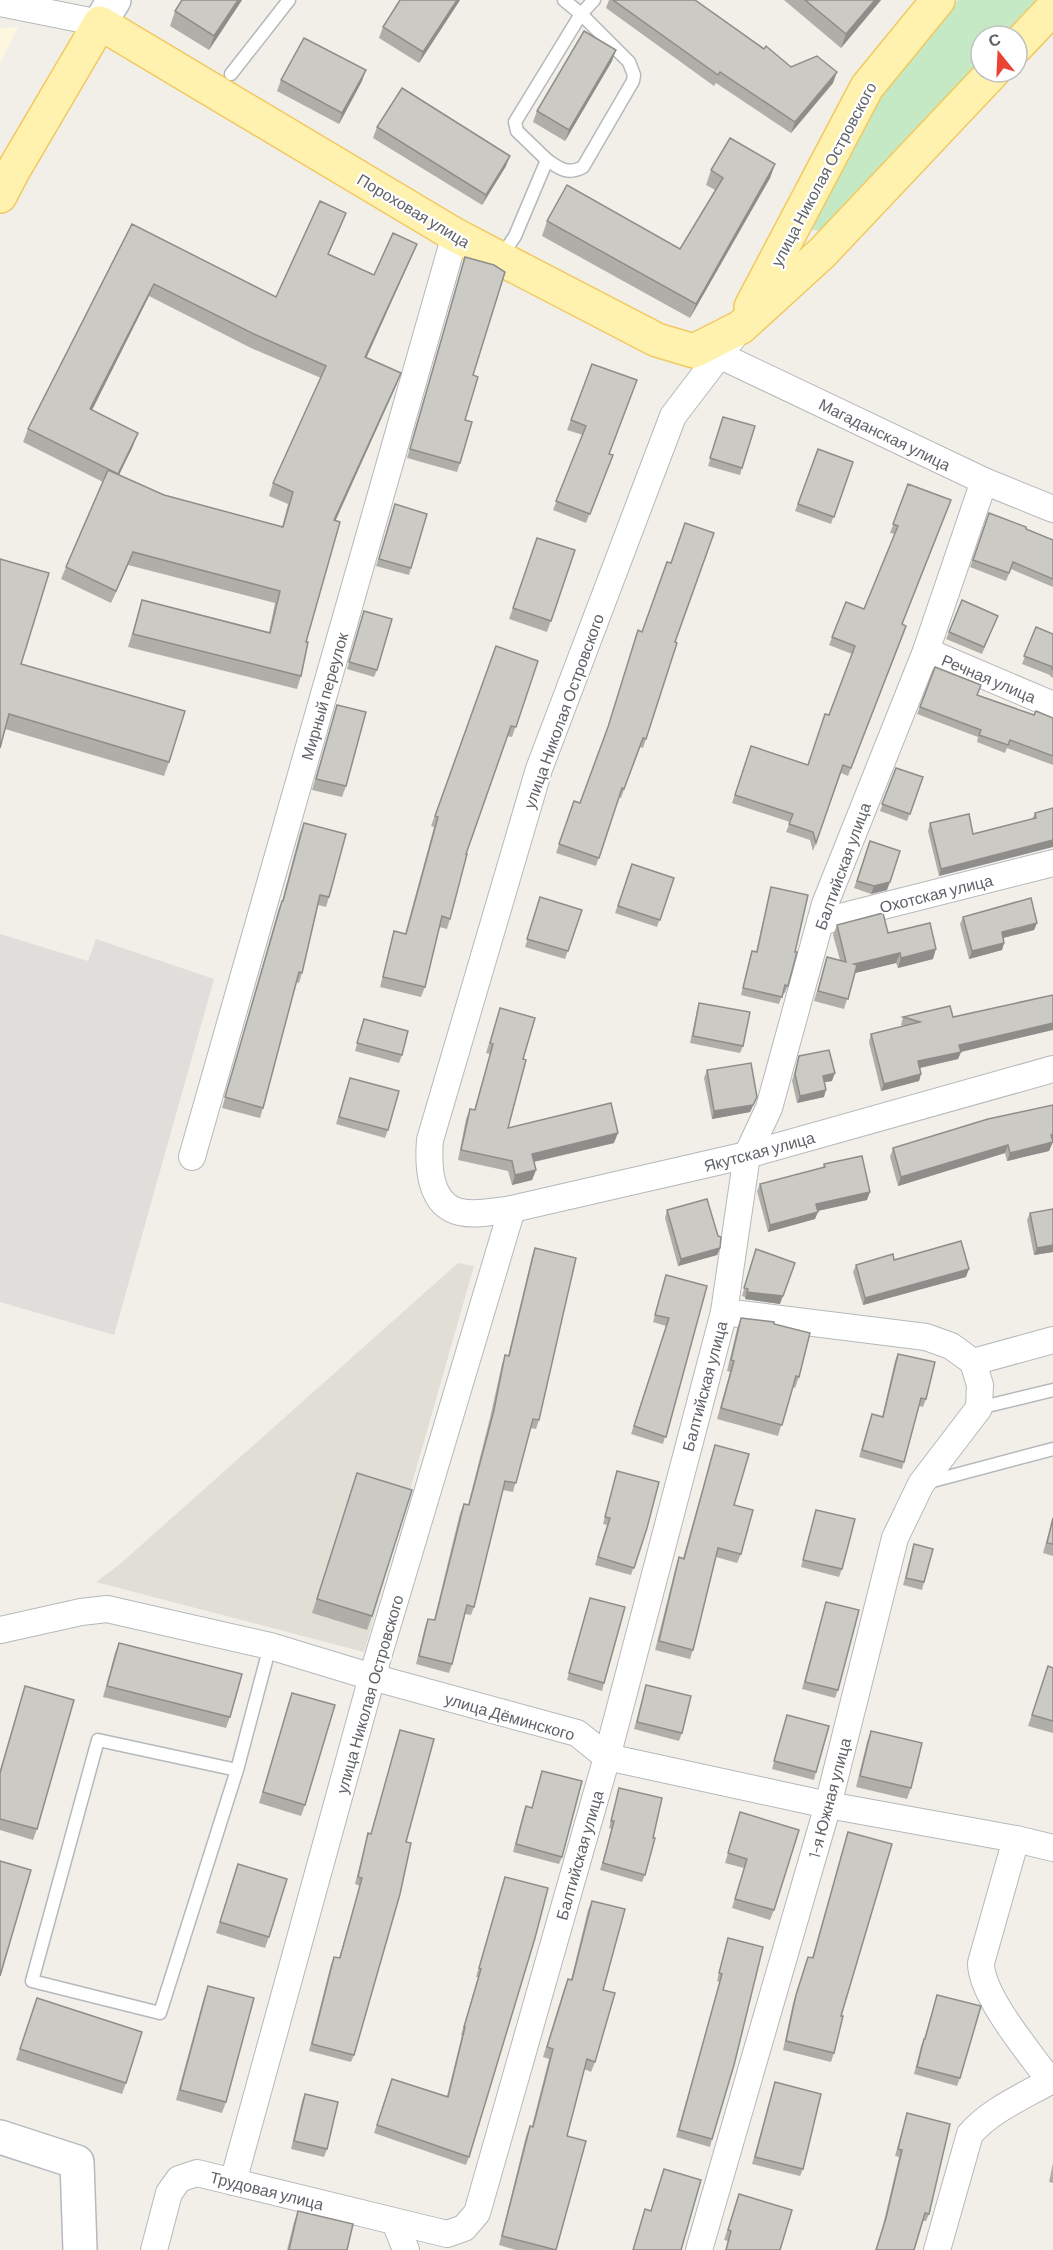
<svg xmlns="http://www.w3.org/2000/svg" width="1053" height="2250" viewBox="0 0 1053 2250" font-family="Barlow,sans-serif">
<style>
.commercial{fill:#fef7e0}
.industrial{fill:#e0deda}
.education{fill:#e1ded6}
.green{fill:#c5e8c5}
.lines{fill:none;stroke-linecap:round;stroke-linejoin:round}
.service-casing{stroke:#b5b8bc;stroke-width:15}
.minor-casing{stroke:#b5b8bc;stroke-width:28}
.secondary-casing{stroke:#b6babf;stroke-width:36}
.primary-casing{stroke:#f2c960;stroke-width:36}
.service{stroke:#fff;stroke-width:12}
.minor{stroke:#fff;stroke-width:26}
.secondary{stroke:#fff;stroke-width:33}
.primary{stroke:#fff2af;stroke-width:33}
.wall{fill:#afaea9;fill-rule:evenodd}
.shaded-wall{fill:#8f8d8a}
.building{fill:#cccac5;stroke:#8f8d8a;stroke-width:1.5}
.labels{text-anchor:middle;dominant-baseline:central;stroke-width:4.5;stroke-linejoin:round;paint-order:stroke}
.street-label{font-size:16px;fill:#5f6368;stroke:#fff}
</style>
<rect width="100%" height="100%" fill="#f1efe8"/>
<polygon class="commercial" points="18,27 0,63 0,28"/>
<polygon class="industrial" points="0,934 88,961 96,939 214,979 114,1335 0,1302"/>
<polygon class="education" points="458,1263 474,1266 364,1652 96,1582 120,1564"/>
<polygon class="green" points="958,0 1044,0 1010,36 981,36 981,68 823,232 811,229 878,96"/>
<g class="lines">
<g class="service-casing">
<g id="service">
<polyline points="231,74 289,0"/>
<path d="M547 160C560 169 568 175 583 167L633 81 634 75 629 62 581 14 564 0"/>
<polyline points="501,257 515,236 547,160 517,131 515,122 581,14 594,0"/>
<polyline points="979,1408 1053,1390"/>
<polyline points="925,1483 1053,1449"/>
<polyline points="237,1770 98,1740 32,1981 160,2013 237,1770 270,1646"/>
</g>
</g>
<g class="minor-casing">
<g id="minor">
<polyline points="0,3 100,23"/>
<path d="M737 332 673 416 539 769 430 1140C428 1165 429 1205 460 1212 477 1216 496 1211 512 1209L747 1155 1053 1069"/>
<polyline points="719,355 984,481 1053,509"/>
<polyline points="926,651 1053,705"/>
<polyline points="820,922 1053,863"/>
<polyline points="192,1157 455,235"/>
<polyline points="724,1312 926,1337 951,1346 973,1362"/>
<polyline points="973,1362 1053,1340"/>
<polyline points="0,1630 81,1612 107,1609 270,1646 372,1677 577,1733 607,1757 828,1805 1016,1839 1053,1848"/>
<polyline points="233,2182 372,1677 512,1209"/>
<polyline points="395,2222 406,2250"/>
<polyline points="154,2250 169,2193 179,2179 197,2173 447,2234 464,2228 477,2213 607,1757 724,1312 747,1155 769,1108 825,904 926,651 984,481"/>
<polyline points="699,2250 828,1805 895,1538 921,1484 979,1408 980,1385 973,1362"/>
<path d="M937 2250 970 2134C991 2110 1022 2097 1050 2081 1030 2053 981 1996 981 1963L1016 1839"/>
</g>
</g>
<g class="secondary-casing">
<g id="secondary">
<polyline points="100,23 114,0"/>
<polyline points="0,2137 77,2162 80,2250"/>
</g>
</g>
<g class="primary-casing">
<g id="primary">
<polyline points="1017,46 1053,8"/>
<polyline points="0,196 13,171 100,23 455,235 657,340 694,351 741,327 822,253 993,72"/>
<polyline points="751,307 867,87 938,0"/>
</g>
</g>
<use href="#service" class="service"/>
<use href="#minor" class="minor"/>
<use href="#secondary" class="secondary"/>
<use href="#primary" class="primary"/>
</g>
<g class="wall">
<polygon points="242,0 209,50 170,26 175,11"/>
<polygon points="460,0 419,63 379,38 383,27"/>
<polygon points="609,0 695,0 764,49 791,67 833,83 791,133 716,83 714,86 606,8"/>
<polygon points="784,0 881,0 841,48"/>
<polygon points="612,61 565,141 533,122 537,111"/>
<polygon points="281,80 362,81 339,124 277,91"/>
<polygon points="377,127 506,166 482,205 373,138"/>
<polygon points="775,164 770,178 690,318 542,236 547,221 680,249 715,190 706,185 711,170"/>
<path d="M132 224 276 297 341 226 328 254 374 275 417 244 412 256 366 357 401 373 396 386 335 520 306 642 301 676 297 689 128 647 142 600 269 632 275 603 128 565 111 603 61 579 66 567 103 482 23 442 28 429ZM149 296 251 348 321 378 273 483 269 496 288 504 282 527 164 495 119 475 133 446 92 410Z"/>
<polygon points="465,257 473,375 465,420 460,463 457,472 407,458"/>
<polygon points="592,364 610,454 613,455 586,523 553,510 583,435 567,430"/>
<polygon points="723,417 742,468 740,475 708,466"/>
<polygon points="818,449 853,462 831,524 795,511"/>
<polygon points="908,484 902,624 906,626 848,776 841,773 813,851 810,840 786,832 790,822 732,803 751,746 808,765 829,715 852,654 829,645 846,602 864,609 895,534 890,533"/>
<polygon points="395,504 411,568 409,575 376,566"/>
<polygon points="989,513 1053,540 1053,587 1011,569 1006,581 970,567"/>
<polygon points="537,538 575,550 547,632 509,619"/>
<polygon points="364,611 377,670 374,677 347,669"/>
<polygon points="995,623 982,654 946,639 949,632"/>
<polygon points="1036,627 1053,634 1053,678 1050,676 1050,675 1022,664"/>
<polygon points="675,642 646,739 643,748 640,747 621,798 619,797 596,866 556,853 574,801 580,803"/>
<polygon points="496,646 538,661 512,737 507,736 466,854 450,919 447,929 439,927 425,987 421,997 380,987 391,942 394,931 405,934 434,827 431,826"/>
<polygon points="21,664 169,762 164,776 5,729"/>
<polygon points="935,667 977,695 1034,715 1053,718 1053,765 1007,748 1005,753 977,742 978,737 917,714"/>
<polygon points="337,705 346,786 342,797 312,790"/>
<polygon points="896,768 923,777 907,821 880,811"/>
<polygon points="1053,808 939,876 928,831 930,823 973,834 1032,819 1035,813"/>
<polygon points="304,823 329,897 326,907 318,905 302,973 299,983 296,982 263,1108 260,1118 222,1108 278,911 282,901 300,833"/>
<polygon points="870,841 887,890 871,894 854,888"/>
<polygon points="632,864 674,878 657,927 615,913"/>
<polygon points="771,887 788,986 785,993 783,993 779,1004 741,995 750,958 752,951 756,952 769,894"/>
<polygon points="540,897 582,910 565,959 525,947"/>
<polygon points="963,917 1037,923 1034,930 1003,938 1004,943 1002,950 969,959 960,924"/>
<polygon points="837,925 888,933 933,959 898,968 896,963 855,973 844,1009 814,1001 827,957 840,960 833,935"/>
<polygon points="699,1003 743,1046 740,1053 690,1043 697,1010"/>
<polygon points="950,1006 961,1052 958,1059 920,1068 921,1074 919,1081 881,1091 869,1042 871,1034 905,1026 901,1025 903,1017"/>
<polygon points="500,1008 523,1059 508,1128 614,1143 534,1162 536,1170 532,1180 512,1185 508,1171 458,1160 466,1119 470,1109 474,1110 490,1054 486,1053"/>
<polygon points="364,1019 402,1055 399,1063 355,1051"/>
<polygon points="799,1056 832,1081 825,1082 824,1097 797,1103 792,1081"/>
<polygon points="707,1070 757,1097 750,1112 712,1119 704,1078"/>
<polygon points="350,1078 388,1130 385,1138 336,1124"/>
<polygon points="1052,1142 1049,1151 1007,1161 1005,1153 898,1186 890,1157 893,1148"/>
<polygon points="824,1164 867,1200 817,1211 815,1219 768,1232 757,1191 760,1184 823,1167"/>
<polygon points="1053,1209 1053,1252 1034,1255 1027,1220 1030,1213"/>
<polygon points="667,1210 720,1248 717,1255 678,1266 665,1218"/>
<polygon points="535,1248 539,1420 536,1429 530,1428 513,1492 503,1490 474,1607 471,1615 465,1614 452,1664 449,1673 416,1664 425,1627 428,1619 434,1620 460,1513 464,1504 468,1505 490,1418 502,1364 505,1355 508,1356 532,1256"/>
<polygon points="756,1249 780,1304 745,1299 745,1297 742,1296"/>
<polygon points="894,1260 966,1277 863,1305 853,1272 856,1265"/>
<polygon points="666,1275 707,1286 663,1444 631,1434 666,1326 653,1322"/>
<polygon points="741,1318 774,1324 799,1377 795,1388 793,1387 778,1436 717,1419 730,1372 727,1371 737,1329"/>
<polygon points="898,1354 926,1399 923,1407 919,1406 902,1469 859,1457 872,1414 882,1417 895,1361"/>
<polygon points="715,1445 734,1505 741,1554 737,1563 716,1557 693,1650 690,1659 655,1650 676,1566 679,1557 683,1558"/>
<polygon points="617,1471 647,1528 631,1575 595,1565 607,1525 603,1524"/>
<polygon points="357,1473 372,1616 367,1630 312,1613"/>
<polygon points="816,1510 842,1569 839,1577 801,1567"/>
<polygon points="1053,1517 1053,1556 1043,1553"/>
<polygon points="914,1544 924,1582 922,1590 903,1585"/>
<polygon points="590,1598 604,1683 602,1691 567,1680"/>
<polygon points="826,1602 838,1690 835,1698 802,1689"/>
<polygon points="119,1643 230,1717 226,1728 103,1697 115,1653"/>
<polygon points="1048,1666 1053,1668 1053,1733 1028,1726"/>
<polygon points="646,1685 682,1733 679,1741 634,1729"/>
<polygon points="25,1686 37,1829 33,1840 0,1830 0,1770"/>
<polygon points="292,1693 305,1805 301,1816 259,1803"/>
<polygon points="787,1715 816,1772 814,1780 772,1769"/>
<polygon points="400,1730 406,1842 354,2055 351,2062 309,2051 331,1964 334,1957 339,1958 360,1886 355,1884 366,1840 368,1833 371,1834"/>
<polygon points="871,1731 911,1788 907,1799 856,1787 867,1742"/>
<polygon points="542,1771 562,1857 559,1864 513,1852 523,1814 526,1806 532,1808"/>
<polygon points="619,1788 645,1875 642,1882 600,1870 612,1829 609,1828"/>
<polygon points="740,1812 774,1910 770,1920 732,1908 744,1868 725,1863"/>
<polygon points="848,1832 841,2016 834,2053 831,2062 783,2050 793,2003 808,1957 812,1958"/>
<polygon points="238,1864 269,1937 265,1948 216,1933"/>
<polygon points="505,1877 469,2157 466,2165 374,2133 392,2079 447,2096 462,2035 461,2035 478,1977 476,1977"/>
<polygon points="592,1901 603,1990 595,2062 591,2072 584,2069 567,2136 556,2250 516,2250 499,2245 526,2136 530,2126 532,2126 549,2059 543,2057 564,1989 568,1979 571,1980 588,1910"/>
<polygon points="728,1938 712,2139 710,2147 676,2137 720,1982 717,1981"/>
<polygon points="208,1986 226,2102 222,2113 176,2100 204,1997"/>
<polygon points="937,1995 960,2078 957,2086 914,2074 921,2046 924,2039"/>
<polygon points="37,1998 126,2083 122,2094 16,2060"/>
<polygon points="775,2082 803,2169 800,2176 752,2164"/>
<polygon points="305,2094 327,2149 324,2157 291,2149 302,2101"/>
<polygon points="907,2113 929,2214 926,2221 923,2221 914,2250 876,2250 883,2225 899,2157 895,2156"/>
<polygon points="1053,2163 1053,2183 1049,2182"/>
<polygon points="739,2194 780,2250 726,2250 728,2241 724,2240"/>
<polygon points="298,2211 347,2250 287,2250 294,2222"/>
</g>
<g class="shaded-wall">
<polygon points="238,0 242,0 209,50 214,36"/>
<polygon points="457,0 460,0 419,63 423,52"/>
<polygon points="875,0 881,0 841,48 846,34"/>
<polygon points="616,50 612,61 565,141 569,130"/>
<polygon points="366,70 362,81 339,124 342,113"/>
<polygon points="837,72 833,83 791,133 795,122"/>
<polygon points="510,156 506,166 482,205 486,195"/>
<polygon points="775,164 770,178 690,318 696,304"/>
<polygon points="346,213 341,226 323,267 328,254"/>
<polygon points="417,244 412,256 361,370 365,357"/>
<polygon points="154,284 149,296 86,422 90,409"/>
<polygon points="401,373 396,386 330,533 334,520"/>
<polygon points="138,433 133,446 113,487 118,474"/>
<polygon points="133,552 128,565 111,603 116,591"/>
<polygon points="1053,840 1053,847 939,876 941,869"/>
<polygon points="890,882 887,890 871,894 874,886"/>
<polygon points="1037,923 1034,930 999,939 1002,932"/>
<polygon points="1004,943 1002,950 969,959 972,951"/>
<polygon points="936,949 933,959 898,968 901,958"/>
<polygon points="900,953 896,963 851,974 854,964"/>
<polygon points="1053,1023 1053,1030 961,1052 958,1059 915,1069 918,1061 959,1045"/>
<polygon points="835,1073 832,1081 820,1083 823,1076"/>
<polygon points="921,1074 919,1081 881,1091 884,1084"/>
<polygon points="826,1090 824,1097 797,1103 800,1096"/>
<polygon points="757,1097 750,1112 712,1119 714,1111"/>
<polygon points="618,1133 614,1143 528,1163 532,1154"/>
<polygon points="1053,1134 1053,1142 1049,1151 1007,1161 1010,1153"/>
<polygon points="1008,1145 1005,1153 898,1186 901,1177"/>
<polygon points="536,1170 532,1180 512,1185 515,1175"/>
<polygon points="870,1192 867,1200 813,1212 816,1204"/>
<polygon points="818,1212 815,1219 768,1232 770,1225"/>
<polygon points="1053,1245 1053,1252 1034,1255 1037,1248"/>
<polygon points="720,1248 717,1255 678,1266 681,1259"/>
<polygon points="969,1269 966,1277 863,1305 865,1298"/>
<polygon points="747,1292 783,1296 780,1304 745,1299"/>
</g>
<g class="building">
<polygon points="182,0 238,0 214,36 175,11"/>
<polygon points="400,0 457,0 423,52 383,27"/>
<polygon points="613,0 695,0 764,49 766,46 791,67 817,56 837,72 795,122 720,72 718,75"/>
<polygon points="805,0 875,0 846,34"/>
<polygon points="584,31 616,50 569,130 537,111"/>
<polygon points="304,38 366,70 342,113 281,80"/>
<polygon points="402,88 510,156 486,195 377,127"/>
<polygon points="730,138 775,164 696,304 547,221 567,185 680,249 723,178 711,170"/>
<polygon points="320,201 346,213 328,254 374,275 393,233 417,244 365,357 401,373 334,520 340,522 306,642 308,642 301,676 133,634 142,600 270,633 280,591 133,552 116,591 66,567 108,470 164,495 283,527 293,492 273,483 326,366 256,335 154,284 90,409 138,433 118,474 28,429 132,224 276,297"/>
<polygon points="465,257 494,265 505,272 473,375 478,377 465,420 472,422 460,463 410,449"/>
<polygon points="592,364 637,380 609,454 613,455 590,514 556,501 586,426 571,420"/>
<polygon points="723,417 755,426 742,468 710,458"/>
<polygon points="818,449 853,462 834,517 798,504"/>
<polygon points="908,484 951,500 902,624 906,626 851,768 843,765 816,843 813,832 789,824 793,814 735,795 751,746 808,765 825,714 829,715 855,646 832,637 846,602 864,609 898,526 893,524"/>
<polygon points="395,504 427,514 411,568 379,559"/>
<polygon points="989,513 1026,527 1026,529 1053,540 1053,579 1013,562 1009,573 973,560"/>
<polygon points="685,523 714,533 675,642 677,643 646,739 643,738 624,789 622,788 599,858 559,844 574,801 580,803 608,727 638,630 642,632 667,562 671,563"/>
<polygon points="537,538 575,550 551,621 513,608"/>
<polygon points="0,559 49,573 21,664 185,711 169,762 9,714 0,748"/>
<polygon points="962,600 998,616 984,647 949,632"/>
<polygon points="364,611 392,619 377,670 349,662"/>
<polygon points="1036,627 1053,634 1053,669 1052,669 1053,667 1024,656"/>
<polygon points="496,646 538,661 516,727 511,726 466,854 467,854 450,919 442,916 425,987 383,977 394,931 406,934 438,817 435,816"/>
<polygon points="935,667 981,685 977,695 1034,715 1036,711 1053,718 1053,756 1010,740 1008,745 979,735 981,730 920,707"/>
<polygon points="337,705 366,712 346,786 316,779"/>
<polygon points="896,768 923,777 910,814 882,804"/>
<polygon points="1053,808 1053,840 941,869 930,823 969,814 973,834 1036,818 1035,813"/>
<polygon points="304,823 346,834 329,897 320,895 302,973 299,972 263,1108 225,1097 282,901 283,901"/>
<polygon points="870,841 900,851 890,882 874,886 857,881"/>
<polygon points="632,864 674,878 660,920 618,906"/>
<polygon points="771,887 808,895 795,952 797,952 788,986 785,985 782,997 743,988 752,951 757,952"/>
<polygon points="540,897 582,910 568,951 527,939"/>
<polygon points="1031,898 1037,923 1002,932 1004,943 972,951 963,917"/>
<polygon points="883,913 888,933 930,923 936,949 901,958 900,953 854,964 857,965 848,999 818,991 827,957 846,962 837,925"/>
<polygon points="1053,995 1053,1023 959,1045 961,1052 918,1061 921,1074 884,1084 871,1034 920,1022 903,1017 950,1006 953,1017"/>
<polygon points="699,1003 750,1012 743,1046 693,1036"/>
<polygon points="500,1008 535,1018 523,1059 526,1060 508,1128 611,1103 618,1133 532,1154 536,1170 515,1175 512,1161 461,1150 470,1109 475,1110 493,1044 490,1043"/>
<polygon points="364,1019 408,1031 402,1055 357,1043"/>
<polygon points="829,1050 835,1073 823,1076 826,1090 800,1096 795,1074 799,1056"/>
<polygon points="751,1063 757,1097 753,1105 714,1111 707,1070"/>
<polygon points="350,1078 399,1091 388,1130 339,1117"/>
<polygon points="1053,1105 1053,1134 1051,1135 1053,1142 1010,1153 1008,1145 901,1177 893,1148 988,1119"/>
<polygon points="862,1156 870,1192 816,1204 818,1212 770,1225 760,1184 825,1167 824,1164"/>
<polygon points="707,1199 718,1236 721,1237 720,1248 681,1259 667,1210"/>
<polygon points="1053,1209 1053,1245 1037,1248 1030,1213"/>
<polygon points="961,1241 969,1269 865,1298 856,1265 893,1254 894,1260"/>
<polygon points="535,1248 576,1258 539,1420 533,1419 516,1483 505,1481 474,1607 467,1605 452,1664 419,1656 428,1619 435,1620 464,1504 469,1505 494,1410 505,1355 509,1356"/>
<polygon points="756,1249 795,1263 783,1296 747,1292 748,1289 744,1288"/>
<polygon points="666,1275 707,1286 666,1437 634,1426 669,1318 655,1315"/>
<polygon points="741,1318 774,1322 774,1324 810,1333 799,1377 796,1376 782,1425 721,1408 734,1361 731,1360"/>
<polygon points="898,1354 935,1362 926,1399 921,1398 904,1462 862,1450 872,1414 883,1417"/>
<polygon points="715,1445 749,1454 734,1505 753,1510 741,1554 718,1548 693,1650 659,1641 679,1557 684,1559"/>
<polygon points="617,1471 659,1482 647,1528 634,1568 598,1557 610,1518 605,1517"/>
<polygon points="357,1473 412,1490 372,1616 317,1599"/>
<polygon points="816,1510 855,1519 842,1569 803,1560"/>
<polygon points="1053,1518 1053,1544 1047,1543"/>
<polygon points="914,1544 933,1549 924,1582 906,1578"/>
<polygon points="590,1598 625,1607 604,1683 569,1673"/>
<polygon points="826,1602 859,1610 838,1690 805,1682"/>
<polygon points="119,1643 242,1674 230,1717 107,1686"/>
<polygon points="1048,1666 1053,1668 1053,1721 1032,1715"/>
<polygon points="646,1685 691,1696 682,1733 637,1722"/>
<polygon points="25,1686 74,1700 37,1829 0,1819 0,1773"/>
<polygon points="292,1693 335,1705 305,1805 263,1792"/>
<polygon points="787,1715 829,1726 816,1772 774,1761"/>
<polygon points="400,1730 434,1739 406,1842 411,1843 400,1894 354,2055 312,2044 334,1957 340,1958 362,1878 358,1877 368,1833 371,1834"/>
<polygon points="871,1731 922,1743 911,1788 860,1776"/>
<polygon points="542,1771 582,1781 562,1857 516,1844 526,1806 532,1808"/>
<polygon points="619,1788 662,1798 653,1838 655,1838 645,1875 603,1863 614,1821 611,1821"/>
<polygon points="740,1812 799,1830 774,1910 735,1899 747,1859 728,1853"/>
<polygon points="848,1832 892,1844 841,2016 843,2016 834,2053 786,2041 796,1995 808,1957 813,1958"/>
<polygon points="0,1861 31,1870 0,1976"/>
<polygon points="238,1864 287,1879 269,1937 220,1922"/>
<polygon points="505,1877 548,1888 535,1938 469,2157 377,2125 392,2079 448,2097 465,2027 464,2027 481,1969 479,1968"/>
<polygon points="592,1901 625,1909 603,1990 615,1993 595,2062 587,2059 567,2136 586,2141 556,2250 502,2236 530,2126 533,2127 553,2049 547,2047 568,1979 572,1980"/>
<polygon points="728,1938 763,1947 734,2065 712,2139 679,2130 722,1974 719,1973"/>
<polygon points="208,1986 254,1998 226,2102 180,2090"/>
<polygon points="937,1995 981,2006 960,2078 917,2067 924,2039 925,2039"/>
<polygon points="37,1998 142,2032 126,2083 20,2049"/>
<polygon points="775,2082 821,2094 803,2169 755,2157"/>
<polygon points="305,2094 338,2102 327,2149 294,2141"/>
<polygon points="907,2113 950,2124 929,2214 925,2213 914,2250 876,2250 886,2218 902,2150 898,2149"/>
<polygon points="664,2169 701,2180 681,2250 633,2250 645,2209 651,2211"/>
<polygon points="739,2194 792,2210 780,2250 726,2250 731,2231 728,2230"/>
<polygon points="298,2211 353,2224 347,2250 289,2250"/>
</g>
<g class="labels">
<g class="street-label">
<text transform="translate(823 174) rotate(-62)">улица Николая Островского</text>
<text transform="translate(414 210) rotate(31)">Пороховая улица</text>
<text transform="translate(885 434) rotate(26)">Магаданская улица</text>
<text transform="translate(989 678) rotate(23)">Речная улица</text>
<text transform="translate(324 696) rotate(-74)">Мирный переулок</text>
<text transform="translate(563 711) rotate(-70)">улица Николая Островского</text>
<text transform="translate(842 866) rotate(-70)">Балтийская улица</text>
<text transform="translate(936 893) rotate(-14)">Охотская улица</text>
<text transform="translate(759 1151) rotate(-15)">Якутская улица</text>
<text transform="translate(704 1386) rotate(-75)">Балтийская улица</text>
<text transform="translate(369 1694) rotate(-74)">улица Николая Островского</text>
<text transform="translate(510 1716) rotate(16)">улица Дёминского</text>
<text transform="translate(829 1798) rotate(-75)">1-я Южная улица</text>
<text transform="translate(579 1855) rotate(-74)">Балтийская улица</text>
<text transform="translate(267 2190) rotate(14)">Трудовая улица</text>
</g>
</g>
<g transform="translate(999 54) rotate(342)"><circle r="28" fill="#ffffff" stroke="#bfc1c3" stroke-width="1.5"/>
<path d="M0-4.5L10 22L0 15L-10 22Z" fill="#ea4335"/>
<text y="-9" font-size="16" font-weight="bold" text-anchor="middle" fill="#5f6368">С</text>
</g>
</svg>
